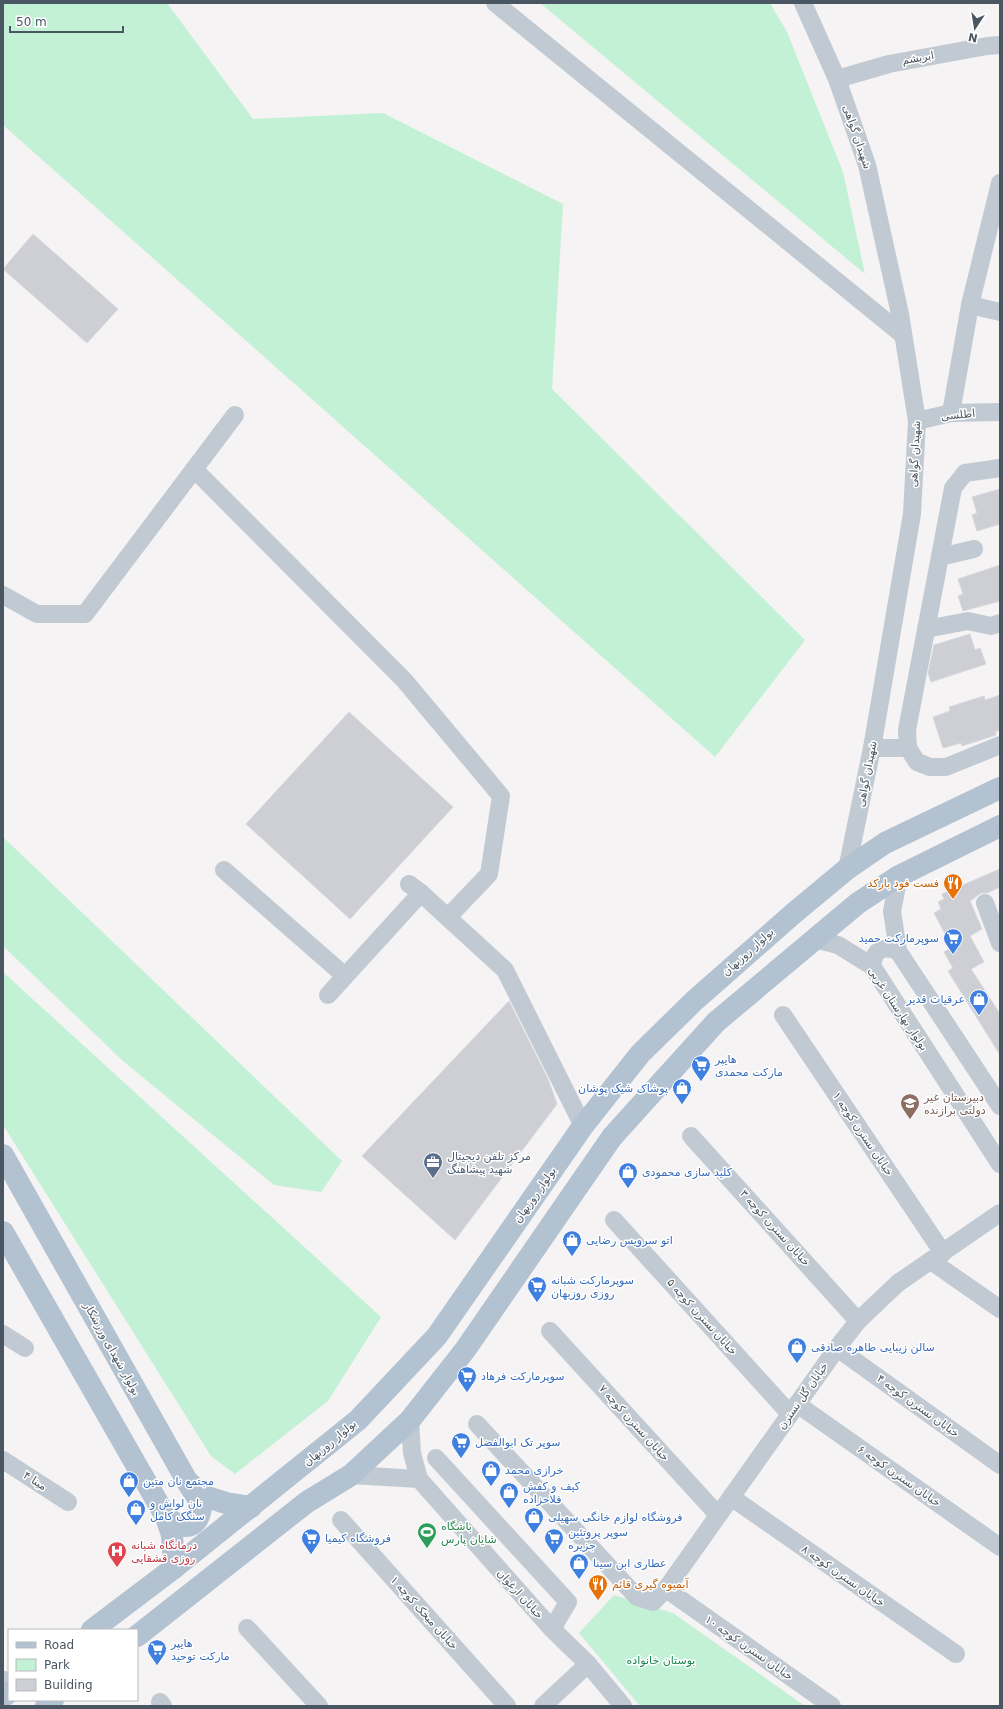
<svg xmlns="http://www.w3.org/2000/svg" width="1003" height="1709" viewBox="0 0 1003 1709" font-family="'DejaVu Sans',Vazirmatn,sans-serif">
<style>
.green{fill:#c3f1d5}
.building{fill:#cdcfd5;stroke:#d7d9de}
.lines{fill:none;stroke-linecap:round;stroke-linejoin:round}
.minor{stroke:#c1cad2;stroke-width:18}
.major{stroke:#b3c2d1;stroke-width:22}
.labels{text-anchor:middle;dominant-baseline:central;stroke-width:3;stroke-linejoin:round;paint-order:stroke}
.street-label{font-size:11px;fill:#4a5661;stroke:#fff}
.food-label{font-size:11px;fill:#c56008;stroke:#fff;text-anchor:end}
.shop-label{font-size:11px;fill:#366cbe;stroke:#fff;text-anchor:start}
.education-label{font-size:11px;fill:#785e54;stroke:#fff;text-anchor:start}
.service-label{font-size:11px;fill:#4e5e75;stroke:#fff;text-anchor:start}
.leisure-label{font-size:11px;fill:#27864d;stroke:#fff;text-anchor:start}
.health-label{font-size:11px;fill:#be3a42;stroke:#fff;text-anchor:start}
.park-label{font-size:11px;fill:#17864f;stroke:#fff}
</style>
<rect width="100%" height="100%" fill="#f5f3f3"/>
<g class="green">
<polygon points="3,3 167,3 253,119 383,113 563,204 552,389 805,640 715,757 3,125"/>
<polygon points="540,3 770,3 787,32 843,172 865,274"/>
<polygon points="3,837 342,1161 321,1192 274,1185 123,1061 3,946"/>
<polygon points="3,972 381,1317 328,1401 235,1474 211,1456 3,1125"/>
<polygon points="614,1595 673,1613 805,1706 640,1706 579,1633"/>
</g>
<g class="building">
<polygon points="33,234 118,309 87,343 3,269"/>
<polygon points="1000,489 1000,524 977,531 972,515 977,513 972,497"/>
<polygon points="1000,565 1000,601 963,611 958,596 963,594 958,579"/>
<polygon points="970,634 975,650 980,648 986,664 931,682 928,673 934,645"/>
<polygon points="1000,695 1000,730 995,732 996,735 962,746 961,743 943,748 933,717 950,711 949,707 984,696 985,700"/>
<polygon points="349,712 453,807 350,919 246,824"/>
<polygon points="1000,869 1000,887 987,893 981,893 970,901 982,929 970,936 984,962 971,969 1000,1014 1000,1055 948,971 953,968 944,952 952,947 934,913 941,909 938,902 944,899 942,894"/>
<polygon points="509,1001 548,1079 557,1104 455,1240 362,1156"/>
</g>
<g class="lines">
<g class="minor">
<polyline points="495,3 903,335"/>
<polyline points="803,3 837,79 867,165 900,314 917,421 912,514 872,748 847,869"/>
<polyline points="837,79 889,64 987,46 1000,45"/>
<polyline points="970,305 1000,312"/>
<polyline points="951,413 970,305 1000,183"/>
<polyline points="917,421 951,413 1000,412"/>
<polyline points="1000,468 965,473 953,488 907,730 908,748 917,762 930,767 946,767 1000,745"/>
<polyline points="194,469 404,680 501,796 489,874 448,917"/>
<polyline points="940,557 974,549"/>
<polyline points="3,595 37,614 85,614 235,415"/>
<polyline points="926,629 968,621 991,626 1000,623"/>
<polyline points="872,748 908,748"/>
<polyline points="224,870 345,976"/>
<polyline points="899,876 892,911 898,951 1000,1106"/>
<polyline points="409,884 421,893 505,970 583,1126"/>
<polyline points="985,903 1000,943"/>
<polyline points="814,939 838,945 872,966 1000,1164"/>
<path d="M872 966C874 950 882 945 898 951"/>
<polyline points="328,995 421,893"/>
<polyline points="783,1015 943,1253"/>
<polyline points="691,1136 858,1321"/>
<polyline points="614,1220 790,1414"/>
<polyline points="931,1261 1000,1309"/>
<polyline points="550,1331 718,1515"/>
<polyline points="3,1334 25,1348"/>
<polyline points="837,1348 1000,1465"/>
<polyline points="797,1404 1000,1547"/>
<polyline points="410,1420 412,1453 419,1479 552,1629 588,1664 623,1706"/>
<polyline points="477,1424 637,1597 653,1602 666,1589 837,1348 858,1321 898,1283 1000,1213"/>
<polyline points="436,1458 568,1602 552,1629"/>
<polyline points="3,1460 68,1502"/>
<polyline points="351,1475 419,1479"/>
<polyline points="731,1497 956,1654"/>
<polyline points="341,1520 507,1706"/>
<polyline points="666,1589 832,1706"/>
<polyline points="247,1628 319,1706"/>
<polyline points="3,1680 9,1681"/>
<polyline points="160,1702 163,1706"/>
<polyline points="543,1706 588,1664"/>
</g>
<g class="major">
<polyline points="3,1155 187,1481 204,1496 226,1503 251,1507"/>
<polyline points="3,1232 166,1517 172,1535 174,1568"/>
<path d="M166 1517C175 1523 188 1532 197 1520 199 1516 201 1512 201 1507 200 1499 193 1491 189 1485"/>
<polyline points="92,1630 174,1568 358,1420 437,1336 583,1126 640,1054 694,1001 794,913 847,869 885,843 1000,788"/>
<polyline points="137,1636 307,1502 351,1475 410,1420 465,1350 612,1137 716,1022 858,903 899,876 1000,826"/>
<polyline points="3,1697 9,1692"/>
<polyline points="46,1706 53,1700"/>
</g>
</g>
<defs>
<g id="restaurant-pin" transform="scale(1)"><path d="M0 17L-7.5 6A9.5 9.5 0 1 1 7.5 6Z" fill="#e8710a" stroke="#fff"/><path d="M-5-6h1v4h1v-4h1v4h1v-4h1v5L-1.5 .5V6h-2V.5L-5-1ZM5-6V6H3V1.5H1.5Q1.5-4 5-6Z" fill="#fff"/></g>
<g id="supermarket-pin" transform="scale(1)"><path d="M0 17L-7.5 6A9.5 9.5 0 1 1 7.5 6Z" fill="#3f7fe0" stroke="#fff"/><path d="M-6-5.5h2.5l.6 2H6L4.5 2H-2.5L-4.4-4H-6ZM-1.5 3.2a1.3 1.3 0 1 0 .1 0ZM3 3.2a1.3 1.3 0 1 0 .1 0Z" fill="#fff"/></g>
<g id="shop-pin" transform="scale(1)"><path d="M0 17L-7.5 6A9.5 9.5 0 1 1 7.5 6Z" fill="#3f7fe0" stroke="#fff"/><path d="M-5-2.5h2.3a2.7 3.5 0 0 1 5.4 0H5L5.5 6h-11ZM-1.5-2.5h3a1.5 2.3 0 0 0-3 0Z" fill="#fff"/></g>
<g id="school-pin" transform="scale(1)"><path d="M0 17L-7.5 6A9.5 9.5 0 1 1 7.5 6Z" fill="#8d6e63" stroke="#fff"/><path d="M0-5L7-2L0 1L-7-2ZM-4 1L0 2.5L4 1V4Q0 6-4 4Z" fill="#fff"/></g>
<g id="office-pin" transform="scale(1)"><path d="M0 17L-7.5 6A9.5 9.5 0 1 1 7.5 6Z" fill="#5c6f8a" stroke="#fff"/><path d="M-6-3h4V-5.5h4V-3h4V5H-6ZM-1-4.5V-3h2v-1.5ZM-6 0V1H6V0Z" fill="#fff"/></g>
<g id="stadium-pin" transform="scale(1)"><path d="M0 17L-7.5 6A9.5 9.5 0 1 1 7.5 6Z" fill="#2e9e5b" stroke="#fff"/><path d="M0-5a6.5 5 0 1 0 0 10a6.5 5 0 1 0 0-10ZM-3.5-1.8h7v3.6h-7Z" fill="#fff"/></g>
<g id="hospital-pin" transform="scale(1)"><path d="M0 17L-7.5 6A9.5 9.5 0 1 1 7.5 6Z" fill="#e0444e" stroke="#fff"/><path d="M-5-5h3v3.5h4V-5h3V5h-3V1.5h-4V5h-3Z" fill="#fff"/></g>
</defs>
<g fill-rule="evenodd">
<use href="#restaurant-pin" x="953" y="883"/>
<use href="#supermarket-pin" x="953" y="938"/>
<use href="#shop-pin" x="979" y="999"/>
<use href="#supermarket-pin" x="701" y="1065"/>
<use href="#shop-pin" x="682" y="1088"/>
<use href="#school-pin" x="910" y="1103"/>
<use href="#office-pin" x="433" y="1162"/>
<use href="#shop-pin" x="628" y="1172"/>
<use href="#shop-pin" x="572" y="1240"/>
<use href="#supermarket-pin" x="537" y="1286"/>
<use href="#shop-pin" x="797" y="1347"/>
<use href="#supermarket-pin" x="467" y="1376"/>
<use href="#supermarket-pin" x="461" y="1442"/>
<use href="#shop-pin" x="491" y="1470"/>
<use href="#shop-pin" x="129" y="1481"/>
<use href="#shop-pin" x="509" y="1492"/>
<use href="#shop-pin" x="136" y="1509"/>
<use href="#shop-pin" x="534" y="1517"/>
<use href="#stadium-pin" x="427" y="1532"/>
<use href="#supermarket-pin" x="311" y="1538"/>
<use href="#supermarket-pin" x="554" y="1538"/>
<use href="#hospital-pin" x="117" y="1551"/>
<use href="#shop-pin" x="579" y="1563"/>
<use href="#restaurant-pin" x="598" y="1584"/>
<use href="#supermarket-pin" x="157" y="1649"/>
</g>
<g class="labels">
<g class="street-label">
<text transform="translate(918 58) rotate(-10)">ابریشم</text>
<text transform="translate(857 137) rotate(71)">شهیدان گواهی</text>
<text transform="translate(958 415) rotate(-6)">اطلسی</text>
<text transform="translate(915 454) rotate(-87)">شهیدان گواهی</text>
<text transform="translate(867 774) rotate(-79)">شهیدان گواهی</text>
<text transform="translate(748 952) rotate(-42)">بولوار روزبهان</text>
<text transform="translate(898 1009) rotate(56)">بولوار بهارستان غربی</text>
<text transform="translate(863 1134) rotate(56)">خیابان نسترن کوچه ۱</text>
<text transform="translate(535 1195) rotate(-55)">بولوار روزبهان</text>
<text transform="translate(775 1228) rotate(48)">خیابان نسترن کوچه ۳</text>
<text transform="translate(702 1317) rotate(48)">خیابان نسترن کوچه ۵</text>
<text transform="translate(112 1349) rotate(61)">بولوار شهدای ورزشکار</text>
<text transform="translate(803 1396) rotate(-55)">خیابان گل نسترن</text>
<text transform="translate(918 1406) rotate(36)">خیابان نسترن کوچه ۴</text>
<text transform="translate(634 1423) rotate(48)">خیابان نسترن کوچه ۷</text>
<text transform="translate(330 1443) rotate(-40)">بولوار روزبهان</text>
<text transform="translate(899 1476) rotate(35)">خیابان نسترن کوچه ۶</text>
<text transform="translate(35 1481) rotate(33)">مینا ۴</text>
<text transform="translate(843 1576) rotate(35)">خیابان نسترن کوچه ۸</text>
<text transform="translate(520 1594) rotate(48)">خیابان ارغوان</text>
<text transform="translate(424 1613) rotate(48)">خیابان میخک کوچه ۱</text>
<text transform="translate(749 1648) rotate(35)">خیابان نسترن کوچه ۱۰</text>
</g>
<g class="food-label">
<text x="939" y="883">فست فود بارکد</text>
<text x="612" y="1584" text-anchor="start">آبمیوه گیری قائم</text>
</g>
<g class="shop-label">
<text x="939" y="938" text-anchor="end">سوپرمارکت حمید</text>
<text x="965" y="999" text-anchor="end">عرقیات قدیر</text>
<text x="715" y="1059">هایپر<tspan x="715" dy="13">مارکت محمدی</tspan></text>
<text x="668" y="1088" text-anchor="end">پوشاک شیک پوشان</text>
<text x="642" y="1172">کلید سازی محمودی</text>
<text x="586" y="1240">اتو سرویس رضایی</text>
<text x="551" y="1280">سوپرمارکت شبانه<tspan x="551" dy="13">روزی روزبهان</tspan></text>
<text x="811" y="1347">سالن زیبایی طاهره صادقی</text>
<text x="481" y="1376">سوپرمارکت فرهاد</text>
<text x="475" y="1442">سوپر تک ابوالفضل</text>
<text x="505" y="1470">خرازی محمد</text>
<text x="143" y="1481">مجتمع نان متین</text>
<text x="523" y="1486">کیف و کفش<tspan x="523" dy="13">فلاحزاده</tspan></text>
<text x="150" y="1503">نان لواش و<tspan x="150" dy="13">سنگک کامل</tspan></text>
<text x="548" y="1517">فروشگاه لوازم خانگی سهیلی</text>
<text x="568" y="1532">سوپر پروتئین<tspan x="568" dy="13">جزیره</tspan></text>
<text x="325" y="1538">فروشگاه کیمیا</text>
<text x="593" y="1563">عطاری ابن سینا</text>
<text x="171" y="1643">هایپر<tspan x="171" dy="13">مارکت توحید</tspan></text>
</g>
<g class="education-label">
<text x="924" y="1097">دبیرستان غیر<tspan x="924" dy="13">دولتی برازنده</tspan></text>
</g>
<g class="service-label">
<text x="447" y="1156">مرکز تلفن دیجیتال<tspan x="447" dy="13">شهید پیشاهنگ</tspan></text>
</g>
<g class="leisure-label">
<text x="441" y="1526">باشگاه<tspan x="441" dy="13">شایان پارس</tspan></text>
</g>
<g class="health-label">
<text x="131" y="1545">درمانگاه شبانه<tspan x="131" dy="13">روزی قشقایی</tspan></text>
</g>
<g class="park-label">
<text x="661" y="1660">بوستان خانواده</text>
</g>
</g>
<rect width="1003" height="1709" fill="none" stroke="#4a5661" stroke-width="8"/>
<rect x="8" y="1629" width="130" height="72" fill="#ffffff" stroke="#b7bbc0"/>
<rect x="16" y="1642" width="20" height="6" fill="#b3c2d1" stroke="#b7bbc0"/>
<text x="44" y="1649" font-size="12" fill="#4a5661">Road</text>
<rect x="16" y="1659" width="20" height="12" fill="#c3f1d5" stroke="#b7bbc0"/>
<text x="44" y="1669" font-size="12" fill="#4a5661">Park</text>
<rect x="16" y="1679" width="20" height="12" fill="#cdcfd5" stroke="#b7bbc0"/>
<text x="44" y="1689" font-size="12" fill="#4a5661">Building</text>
<g transform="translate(975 28) rotate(192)" stroke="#ffffff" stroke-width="3" paint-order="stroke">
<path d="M0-3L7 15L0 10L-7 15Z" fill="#4a5661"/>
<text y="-6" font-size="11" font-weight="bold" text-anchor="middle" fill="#4a5661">N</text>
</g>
<path d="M10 26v6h113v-6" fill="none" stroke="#4a5661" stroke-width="2"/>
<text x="16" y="26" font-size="12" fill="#4a5661" stroke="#ffffff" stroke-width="3" paint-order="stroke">50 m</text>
</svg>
